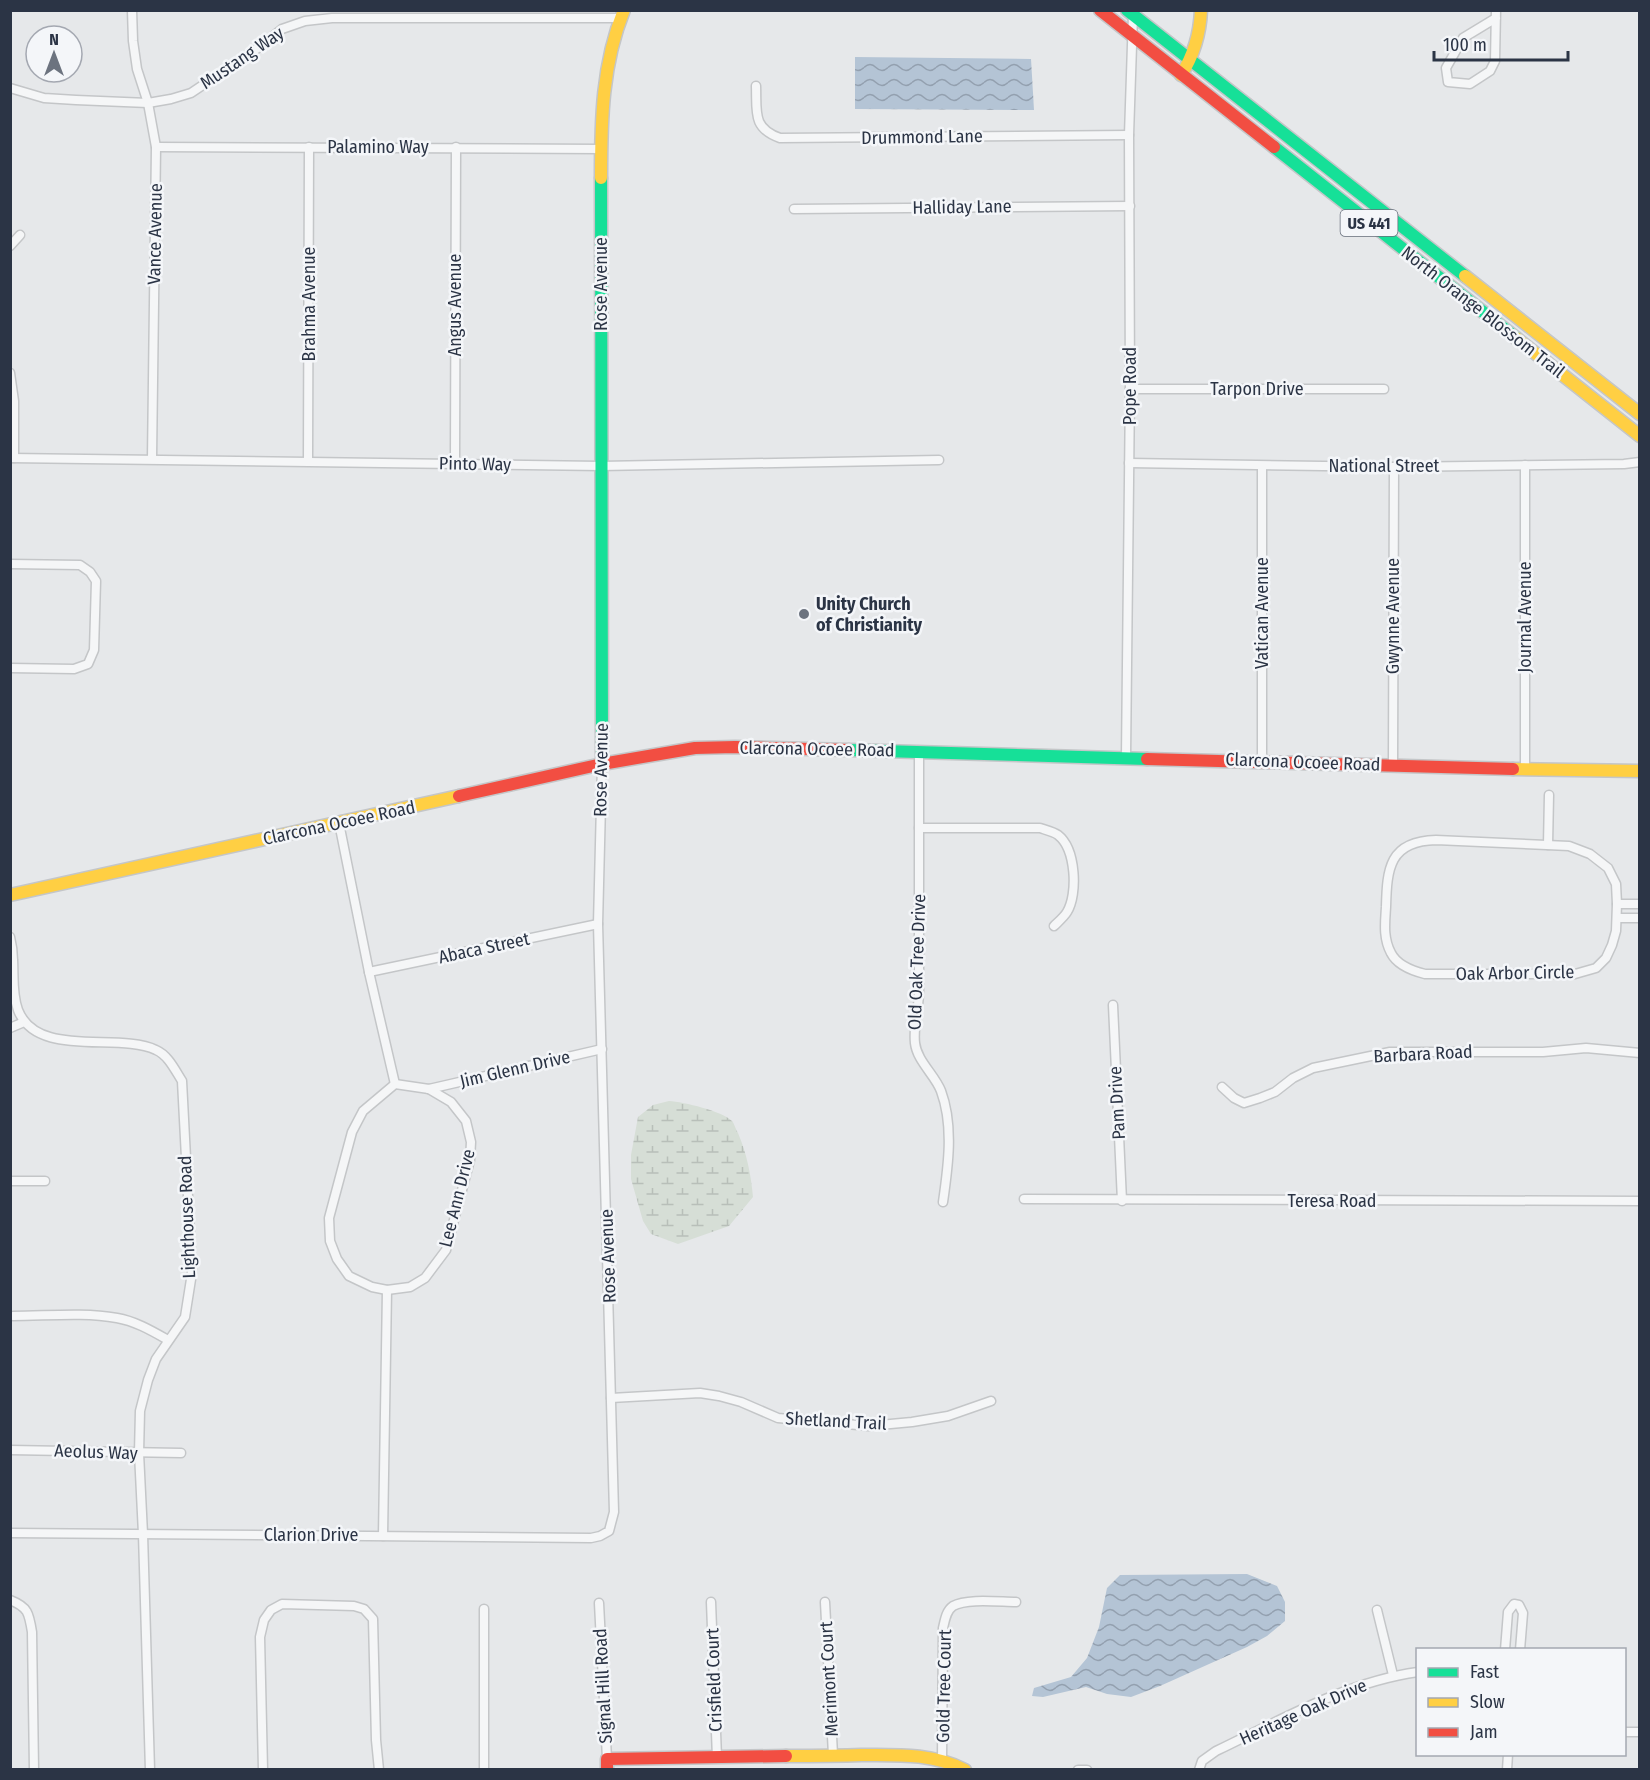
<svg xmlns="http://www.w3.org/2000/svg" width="1650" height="1780" viewBox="0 0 1650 1780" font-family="'Fira Sans Condensed',sans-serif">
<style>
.wetland{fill:url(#wetland-marsh)}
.water{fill:url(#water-waves)}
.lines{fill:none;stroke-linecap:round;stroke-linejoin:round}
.street-casing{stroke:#c4c6c8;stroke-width:11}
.fast-casing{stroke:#c4c6c8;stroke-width:15}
.slow-casing{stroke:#c4c6c8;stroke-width:15}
.jam-casing{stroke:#c4c6c8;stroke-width:15}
.street{stroke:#f5f6f7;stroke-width:8}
.fast{stroke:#16e098;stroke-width:12}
.slow{stroke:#ffcf43;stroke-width:12}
.jam{stroke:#f24e42;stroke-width:12}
.poi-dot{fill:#6c737f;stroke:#f4f6f9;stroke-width:2}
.labels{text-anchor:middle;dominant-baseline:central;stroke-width:5;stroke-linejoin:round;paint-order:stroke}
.shield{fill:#f4f6f9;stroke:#676e7b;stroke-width:1.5}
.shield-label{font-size:16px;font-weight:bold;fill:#2b3445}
.street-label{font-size:18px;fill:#2b3445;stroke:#f4f6f9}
.poi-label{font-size:18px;font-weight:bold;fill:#2b3445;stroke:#f4f6f9;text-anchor:start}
</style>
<defs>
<pattern id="wetland-marsh" width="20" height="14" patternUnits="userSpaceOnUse" patternTransform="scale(1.5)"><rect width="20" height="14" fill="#d6ded6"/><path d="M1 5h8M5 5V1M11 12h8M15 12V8" fill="none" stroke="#b8bfb9"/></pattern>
<pattern id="water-waves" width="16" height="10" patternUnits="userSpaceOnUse" patternTransform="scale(1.5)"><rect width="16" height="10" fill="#b4c4d5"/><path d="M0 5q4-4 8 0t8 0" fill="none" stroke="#93a0af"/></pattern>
</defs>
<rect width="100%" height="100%" fill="#e6e8ea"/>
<path class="wetland" d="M669 1101C684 1102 722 1111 732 1121 734 1123 736 1130 738 1133 747 1154 751 1175 753 1197L729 1226 678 1244 651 1234 643 1221 631 1179V1155L638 1117 653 1105Z"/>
<g class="water">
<polygon points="855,57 1031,59 1034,110 855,109"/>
<polygon points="1247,1574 1277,1586 1285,1602 1285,1621 1267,1636 1247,1647 1160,1686 1131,1697 1107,1694 1086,1687 1043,1697 1032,1696 1034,1688 1071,1677 1087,1658 1099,1627 1107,1588 1120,1575"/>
</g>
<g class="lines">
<g class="street-casing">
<g id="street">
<polyline points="132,10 133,41 137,69 148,103 156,147 152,459"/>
<polyline points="1496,18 1463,38 1446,68 1448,82 1470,84 1490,71 1495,61 1496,10"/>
<path d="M756 86C757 112 752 128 780 138L1129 135"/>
<polyline points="10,88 44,98 76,100 148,103 171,99 191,93 258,48 282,29 305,21 332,18 620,18"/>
<polyline points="156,147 601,149"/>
<polyline points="794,209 1130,206"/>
<polyline points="10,246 20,235"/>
<polyline points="10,373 14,401 14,458"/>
<polyline points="1130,389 1384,389"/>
<polyline points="10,458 601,466 939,460"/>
<polyline points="308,461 309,147"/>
<polyline points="455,463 456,147"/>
<polyline points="1129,463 1394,467 1624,464 1640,462"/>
<polyline points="1525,465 1525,769"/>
<polyline points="1262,466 1262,761"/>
<polyline points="10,564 80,565 90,572 96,581 94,650 88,664 74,669 10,668"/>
<path d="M919 751V992C919 1008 913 1026 915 1043 917 1061 935 1075 941 1091 954 1126 948 1167 943 1202"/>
<polyline points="1126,757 1130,389 1129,135 1133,15"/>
<polyline points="1393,765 1394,467"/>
<polyline points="339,823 369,972 395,1084"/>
<path d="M919 828H1040C1046 830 1054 832 1058 835 1076 849 1078 894 1067 912 1064 917 1058 922 1054 926"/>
<path d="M1436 840 1569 846 1590 854 1608 868 1616 884 1617 904 1616 931 1612 945 1606 958 1596 968 1575 974H1425C1413 971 1397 965 1391 953 1383 938 1385 923 1386 907 1387 869 1389 841 1436 840Z"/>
<polyline points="1548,845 1549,795"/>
<polyline points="1617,904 1640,904"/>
<polyline points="1617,918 1640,918"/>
<path d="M10 937C12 945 13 952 13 960 14 976 12 994 18 1010 37 1059 118 1032 156 1050 168 1055 175 1070 182 1081L192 1273 185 1317 156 1359 148 1380 140 1411 139 1453 143 1534 150 1770"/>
<polyline points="369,972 598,924"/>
<polyline points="1113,1005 1122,1201"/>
<polyline points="10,1028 24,1022"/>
<polygon points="395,1084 429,1089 451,1102 466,1121 471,1142 470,1160 446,1250 425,1278 410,1287 387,1290 372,1287 349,1276 337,1259 330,1241 329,1218 352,1132 363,1111"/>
<polyline points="1222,1087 1234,1098 1244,1103 1260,1098 1275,1092 1293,1078 1313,1068 1390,1052 1543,1052 1586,1048 1640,1053"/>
<polyline points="429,1089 602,1049"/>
<polyline points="10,1181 45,1181"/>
<polyline points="1024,1199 1640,1201"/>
<path d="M13 1316C47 1316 83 1312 117 1318 135 1321 152 1331 168 1340"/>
<polyline points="611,1398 700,1393 719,1396 741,1402 778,1418 869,1426 912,1422 948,1416 991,1401"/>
<polyline points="10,1450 181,1453"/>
<polyline points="10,1533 591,1538 600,1536 609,1531 614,1512 598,924 602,764"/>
<polyline points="383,1536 387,1290"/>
<path d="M10 1600C28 1607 29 1613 32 1632L34 1770"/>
<polyline points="711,1602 717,1758"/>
<polyline points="825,1602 833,1755"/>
<polyline points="599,1603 607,1759"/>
<polyline points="484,1609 484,1770"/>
<polyline points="1377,1610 1393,1675"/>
<polyline points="1505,1650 1508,1612 1514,1604 1519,1605 1523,1613 1520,1650"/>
<polyline points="1624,1732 1640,1732"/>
<path d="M942 1760 943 1628C945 1620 946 1611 953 1606 967 1598 1000 1602 1016 1602"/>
<polyline points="263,1770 260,1637 264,1620 271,1610 282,1604 354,1606 364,1609 373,1619 376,1740 379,1770"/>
<polyline points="1078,1770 1087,1770"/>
<path d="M1199 1770 1202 1761 1216 1751C1281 1720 1346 1682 1418 1672"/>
<polyline points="1507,1770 1508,1754"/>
</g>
</g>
<g class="fast-casing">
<g id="fast">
<polyline points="1127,10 1465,276"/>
<polyline points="1274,147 1516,338"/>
<polyline points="601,178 602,764"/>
<polyline points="849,750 1147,759"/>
</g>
</g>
<g class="slow-casing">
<g id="slow">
<path d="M1181 75C1194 55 1200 34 1201 10"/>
<path d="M601 178C601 120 602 64 624 10"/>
<polyline points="1465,276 1640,414"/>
<polyline points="1516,338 1640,436"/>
<polyline points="1513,769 1640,771"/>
<polyline points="10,895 459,796"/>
<path d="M786 1756C811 1756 836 1756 861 1755 896 1755 933 1753 965 1770"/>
</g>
</g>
<g class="jam-casing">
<g id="jam">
<polyline points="1100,10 1274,147"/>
<polyline points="1147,759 1513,769"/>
<polyline points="459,796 602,764 695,748 735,747 849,750"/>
<polyline points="607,1770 607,1759 786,1756"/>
</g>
</g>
<use href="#street" class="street"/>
<use href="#fast" class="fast"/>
<use href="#slow" class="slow"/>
<use href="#jam" class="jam"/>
</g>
<circle class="poi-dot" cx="804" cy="614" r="6"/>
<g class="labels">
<rect class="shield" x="1340.5" y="210" width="57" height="26" rx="4.5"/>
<g class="shield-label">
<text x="1369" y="223">US 441</text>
</g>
<g class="street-label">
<text transform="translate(242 58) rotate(-34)">Mustang Way</text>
<text transform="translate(922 137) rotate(-1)">Drummond Lane</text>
<text x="378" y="147">Palamino Way</text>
<text transform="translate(962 207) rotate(-1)">Halliday Lane</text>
<text transform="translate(155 234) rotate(-89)">Vance Avenue</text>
<text transform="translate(601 284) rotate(-90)">Rose Avenue</text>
<text transform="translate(309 304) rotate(-90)">Brahma Avenue</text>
<text transform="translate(455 305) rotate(-90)">Angus Avenue</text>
<text transform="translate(1483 312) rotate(38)">North Orange Blossom Trail</text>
<text transform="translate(1130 386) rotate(-90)">Pope Road</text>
<text x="1257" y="389">Tarpon Drive</text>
<text transform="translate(475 464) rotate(1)">Pinto Way</text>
<text x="1384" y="466">National Street</text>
<text transform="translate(1262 613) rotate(-90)">Vatican Avenue</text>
<text transform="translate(1393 616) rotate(-90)">Gwynne Avenue</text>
<text transform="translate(1525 617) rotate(-90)">Journal Avenue</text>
<text transform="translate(817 749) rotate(1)">Clarcona Ocoee Road</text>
<text transform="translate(1303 762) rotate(2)">Clarcona Ocoee Road</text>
<text transform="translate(601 770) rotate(-89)">Rose Avenue</text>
<text transform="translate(339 823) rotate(-12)">Clarcona Ocoee Road</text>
<text transform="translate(484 948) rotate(-12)">Abaca Street</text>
<text transform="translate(917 962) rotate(-88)">Old Oak Tree Drive</text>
<text transform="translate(1515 973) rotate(-1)">Oak Arbor Circle</text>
<text transform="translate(1423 1054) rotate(-3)">Barbara Road</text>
<text transform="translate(515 1069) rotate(-13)">Jim Glenn Drive</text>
<text transform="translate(1117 1103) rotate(-93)">Pam Drive</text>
<text transform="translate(457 1198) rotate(-76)">Lee Ann Drive</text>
<text x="1332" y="1201">Teresa Road</text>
<text transform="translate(187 1217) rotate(-92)">Lighthouse Road</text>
<text transform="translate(608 1256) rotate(-92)">Rose Avenue</text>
<text transform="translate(836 1421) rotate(3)">Shetland Trail</text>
<text transform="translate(96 1452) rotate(2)">Aeolus Way</text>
<text x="311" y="1535">Clarion Drive</text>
<text transform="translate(829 1679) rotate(-93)">Merimont Court</text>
<text transform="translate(714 1680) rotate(-92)">Crisfield Court</text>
<text transform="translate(603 1686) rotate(-93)">Signal Hill Road</text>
<text transform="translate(944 1686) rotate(-89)">Gold Tree Court</text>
<text transform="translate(1303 1712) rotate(-24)">Heritage Oak Drive</text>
</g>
<g class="poi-label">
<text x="816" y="604">Unity Church<tspan x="816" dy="21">of Christianity</tspan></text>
</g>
</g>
<rect width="1650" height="1780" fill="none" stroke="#2b3445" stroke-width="24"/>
<rect x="1416" y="1648" width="210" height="108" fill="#f4f6f9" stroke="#a4a8b1" stroke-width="1.5"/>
<rect x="1428" y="1668" width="30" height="9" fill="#16e098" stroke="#a4a8b1" stroke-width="1.5"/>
<text x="1470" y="1678" font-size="18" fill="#2b3445">Fast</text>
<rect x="1428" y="1698" width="30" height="9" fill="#ffcf43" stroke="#a4a8b1" stroke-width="1.5"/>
<text x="1470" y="1708" font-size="18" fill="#2b3445">Slow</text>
<rect x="1428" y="1728" width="30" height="9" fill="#f24e42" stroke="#a4a8b1" stroke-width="1.5"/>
<text x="1470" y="1738" font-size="18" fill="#2b3445">Jam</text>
<g transform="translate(54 54)"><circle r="28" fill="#f4f6f9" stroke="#a4a8b1" stroke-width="1.5"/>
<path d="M0-4.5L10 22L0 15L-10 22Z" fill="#6c737f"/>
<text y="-9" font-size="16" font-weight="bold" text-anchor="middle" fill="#2b3445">N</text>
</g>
<path d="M1434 51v9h134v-9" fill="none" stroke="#2b3445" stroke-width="3"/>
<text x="1443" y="51" font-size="18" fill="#2b3445" stroke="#f4f6f9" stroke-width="4.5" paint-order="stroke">100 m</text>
</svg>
